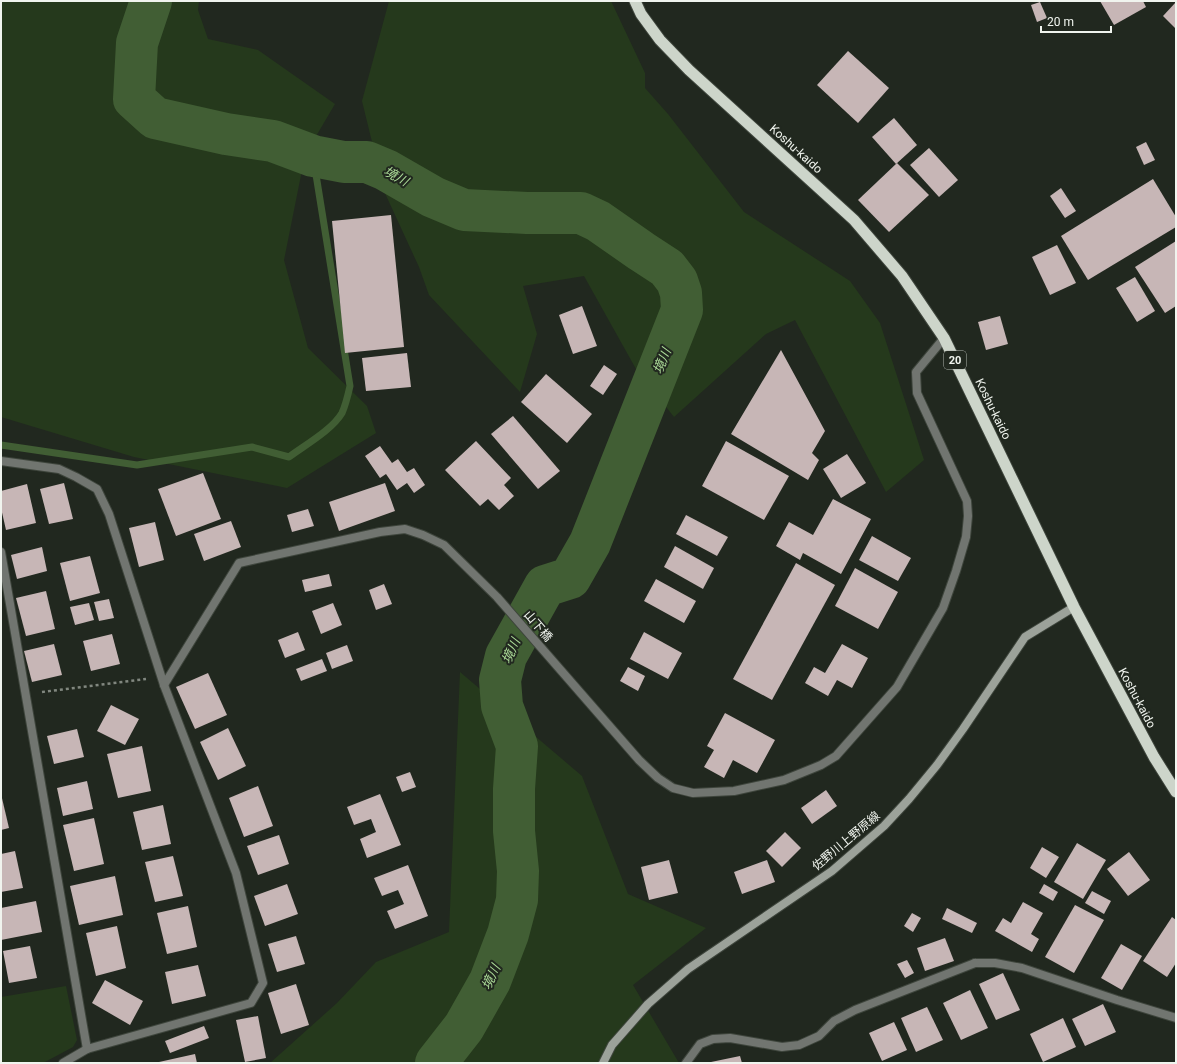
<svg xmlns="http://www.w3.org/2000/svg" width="1177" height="1064" viewBox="0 0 1177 1064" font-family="Roboto,'Noto Sans JP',sans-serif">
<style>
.green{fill:#25391c}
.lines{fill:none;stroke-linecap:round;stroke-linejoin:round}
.stream{stroke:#415e34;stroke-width:7}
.river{stroke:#415e34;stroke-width:42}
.building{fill:#c7b6b6}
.minor-casing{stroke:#3e453c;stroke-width:10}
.tertiary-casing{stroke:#3e453c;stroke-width:10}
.secondary-casing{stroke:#3e453c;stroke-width:10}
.trunk-casing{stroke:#3e453c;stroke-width:13}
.path{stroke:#81877f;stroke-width:2.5;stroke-dasharray:3 3;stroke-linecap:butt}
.minor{stroke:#717570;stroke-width:8}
.tertiary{stroke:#717570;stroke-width:8}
.secondary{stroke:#9ca29a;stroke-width:8}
.trunk{stroke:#cdd5ca;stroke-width:11}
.labels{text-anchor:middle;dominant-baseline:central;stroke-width:4;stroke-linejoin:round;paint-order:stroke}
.shield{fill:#21281f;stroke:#b2b7b0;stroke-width:1}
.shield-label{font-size:11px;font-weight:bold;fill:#f0f4ee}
.street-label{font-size:12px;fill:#f0f4ee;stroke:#21281f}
.water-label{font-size:13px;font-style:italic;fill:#addc99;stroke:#21281f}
</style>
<rect width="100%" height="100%" fill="#21281f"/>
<g class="green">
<polygon points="1,1 199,1 198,10 208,39 258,50 335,104 305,155 284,260 308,348 367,406 376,433 287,488 134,457 1,417"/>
<polygon points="389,1 611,1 645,73 645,88 668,114 744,212 850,281 880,323 924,460 886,492 795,320 766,334 674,417 636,369 584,276 523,286 537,334 520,392 429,295 419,267 384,191 362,101"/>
<polygon points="460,672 582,776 628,894 706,928 633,985 679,1063 270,1063 337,1003 376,962 449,932"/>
<polygon points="66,986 77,1040 73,1047 43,1063 1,1063 1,997"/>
</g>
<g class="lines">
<path class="stream" d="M1 445 137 465 252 447 289 457C305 445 332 430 342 413 346 404 348 395 350 386L313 156"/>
<polyline class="river" points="151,1 137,43 134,99 155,118 226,134 273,141 313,156 344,162 367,162 386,170 433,197 464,210 527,213 581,213 598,221 641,251 667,268 677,281 681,293 682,310 590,543 570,578 545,586 506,656 500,680 502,706 517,746 514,789 514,831 518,871 517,900 508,934 490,981 464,1027 436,1063"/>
</g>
<g class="building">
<polygon points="1100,1 1143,1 1146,7 1114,25"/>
<polygon points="1040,2 1047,18 1037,22 1031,5"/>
<polygon points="1176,2 1176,29 1163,16"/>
<polygon points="848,51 889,88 858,123 817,85"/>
<polygon points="894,118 917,145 896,164 872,137"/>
<polygon points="1146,142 1155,160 1144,165 1136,147"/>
<polygon points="929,148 958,180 939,197 910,165"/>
<polygon points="897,163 929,195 889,232 858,200"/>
<polygon points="1153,179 1176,217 1176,227 1088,280 1061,236"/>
<polygon points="1061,188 1076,211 1065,218 1050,196"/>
<polygon points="391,215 404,347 345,353 332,221"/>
<polygon points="1176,241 1176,306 1165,313 1135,267"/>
<polygon points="1057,245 1076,283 1050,295 1032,257"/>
<polygon points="1135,277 1155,311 1137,322 1116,288"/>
<polygon points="582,306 597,346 573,354 559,315"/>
<polygon points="1000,316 1008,344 986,350 978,322"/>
<polygon points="781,350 825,431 812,453 819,460 808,480 731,434"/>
<polygon points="407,353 411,387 366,391 362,358"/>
<polygon points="604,365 617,374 603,395 590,386"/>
<polygon points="546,374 592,414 567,443 521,402"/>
<polygon points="513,416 560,471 538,489 491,434"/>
<polygon points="476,441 511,478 504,485 514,496 499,510 488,499 480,506 445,470"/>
<polygon points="726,441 789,476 764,520 702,486"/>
<polygon points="380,446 392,463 398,459 407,472 414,468 425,485 414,493 407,483 397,490 386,474 380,478 365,456"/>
<polygon points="847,454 866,483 841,498 823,469"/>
<polygon points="203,473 221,519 176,536 158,489"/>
<polygon points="64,483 73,519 49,524 40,489"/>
<polygon points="385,483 395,511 339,531 329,502"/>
<polygon points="27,484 36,523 6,530 1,508 1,491"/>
<polygon points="833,499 871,519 841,574 803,553 800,560 776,546 789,522 813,535"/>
<polygon points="308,509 314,526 292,532 287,515"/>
<polygon points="686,515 728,537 717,556 676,534"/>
<polygon points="231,521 241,547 204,561 194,534"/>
<polygon points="155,522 164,560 139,567 129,528"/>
<polygon points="872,536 911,558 898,581 859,560"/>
<polygon points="675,546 714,568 703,589 664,567"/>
<polygon points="42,547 47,571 17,579 11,555"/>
<polygon points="90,556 100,593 70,601 60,563"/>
<polygon points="796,563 835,585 772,700 733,679"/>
<polygon points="855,568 898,592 878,629 835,606"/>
<polygon points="329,574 332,586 305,592 302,580"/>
<polygon points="656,579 696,601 684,623 644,601"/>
<polygon points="384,584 392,604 376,610 369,590"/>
<polygon points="46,591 55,629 26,636 16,598"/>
<polygon points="109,599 114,618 99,621 94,602"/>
<polygon points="89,603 94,620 75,625 70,607"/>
<polygon points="333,603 342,625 321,634 312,611"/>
<polygon points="298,632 305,650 285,658 278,640"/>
<polygon points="644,632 682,653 668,679 630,659"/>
<polygon points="112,634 120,664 91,671 83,641"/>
<polygon points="54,644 62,675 32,682 24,651"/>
<polygon points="842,644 868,658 852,688 837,680 828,696 805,683 814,667 825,673"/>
<polygon points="347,645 353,661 332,669 326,653"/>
<polygon points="322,659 327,671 301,681 296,669"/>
<polygon points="628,667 645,676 638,691 620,681"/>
<polygon points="208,673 227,715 195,729 176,687"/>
<polygon points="111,705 139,719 125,745 97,731"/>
<polygon points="725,713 775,740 757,773 733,760 724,778 704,767 714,750 707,746"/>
<polygon points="228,728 246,766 218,780 200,742"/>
<polygon points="77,729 84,757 54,764 47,736"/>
<polygon points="142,746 151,791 118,798 107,754"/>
<polygon points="410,772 416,787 402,792 396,777"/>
<polygon points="87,781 93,809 63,816 57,788"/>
<polygon points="258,786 273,826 244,837 229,798"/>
<polygon points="826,790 837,806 812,824 801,808"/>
<polygon points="1,794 9,828 1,830"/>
<polygon points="380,794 401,845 367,858 360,839 376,832 371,819 354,825 347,807"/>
<polygon points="163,805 171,844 142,850 133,812"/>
<polygon points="94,818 104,864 74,871 63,825"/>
<polygon points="785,832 801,848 782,867 766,851"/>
<polygon points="279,835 289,864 258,875 247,846"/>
<polygon points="1077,843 1106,860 1083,899 1054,882"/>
<polygon points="1042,847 1059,857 1046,878 1030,868"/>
<polygon points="15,851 23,888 1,892 1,854"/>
<polygon points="1129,852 1150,880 1128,896 1107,869"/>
<polygon points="173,856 183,896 155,902 145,862"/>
<polygon points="669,860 678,893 649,900 641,867"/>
<polygon points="767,860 775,882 742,894 734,872"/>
<polygon points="408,865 428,916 395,929 387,911 404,904 398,890 382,896 374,878"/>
<polygon points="115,876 123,915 79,925 70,886"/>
<polygon points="287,884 298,914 265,926 254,896"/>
<polygon points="1044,884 1058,892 1053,901 1039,893"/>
<polygon points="1092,891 1111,901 1104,914 1085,903"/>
<polygon points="36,901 42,932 1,940 1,908"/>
<polygon points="1023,902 1043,913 1031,934 1039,939 1032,952 995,931 1003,918 1011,923"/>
<polygon points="1075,905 1104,920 1074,973 1045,957"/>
<polygon points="188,906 197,947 167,954 157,913"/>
<polygon points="947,908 977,923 972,933 942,919"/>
<polygon points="912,913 921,918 913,932 904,926"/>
<polygon points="1172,917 1176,920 1176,963 1167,977 1143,961"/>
<polygon points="117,926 126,968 96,976 86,933"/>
<polygon points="296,936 305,964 277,972 268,944"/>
<polygon points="945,938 954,961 925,971 917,948"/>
<polygon points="1121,944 1142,956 1122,990 1101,978"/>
<polygon points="30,946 37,978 9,983 3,951"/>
<polygon points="907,960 914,973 905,978 897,964"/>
<polygon points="198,965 206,996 172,1004 165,972"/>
<polygon points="1003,973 1020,1010 996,1020 979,984"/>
<polygon points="105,980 143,1001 130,1025 92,1003"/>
<polygon points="296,984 309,1025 281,1034 268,993"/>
<polygon points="970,990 988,1028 961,1040 943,1003"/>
<polygon points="1103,1004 1116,1032 1085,1046 1072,1019"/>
<polygon points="927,1007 943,1040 916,1052 901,1018"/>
<polygon points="258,1016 266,1058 245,1062 236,1020"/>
<polygon points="1063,1018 1076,1047 1043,1062 1030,1034"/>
<polygon points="894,1022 907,1050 882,1061 869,1033"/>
<polygon points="204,1026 209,1038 170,1053 165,1041"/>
<polygon points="195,1054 197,1063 159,1063 159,1062"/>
<polygon points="740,1056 742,1063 711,1063 711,1062"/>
</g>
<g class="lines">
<g class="minor-casing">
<g id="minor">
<polyline points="1,461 59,469 76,477 97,489 109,514 164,685 236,873 263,983 251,1003 87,1049 63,1063"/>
<polyline points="1,552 87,1049"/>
<polyline points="164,685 239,563 380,532 405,529 423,535 444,545 497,597 639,760 658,778 673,788 693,793 734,791 784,780 821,765 836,756 897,687 943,608 956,571 966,537 968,516 967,501 917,393 916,372 944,338"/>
<polyline points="975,963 995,963 1022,968 1117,1000 1176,1018"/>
</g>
</g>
<g class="tertiary-casing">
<polyline id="tertiary" points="686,1063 700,1044 713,1039 730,1038 782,1047 799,1045 819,1036 834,1021 855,1010 975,963"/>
</g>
<g class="secondary-casing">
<polyline id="secondary" points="603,1063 612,1045 648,1004 688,969 832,871 884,826 909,799 937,765 963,729 1025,637 1074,607"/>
</g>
<g class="trunk-casing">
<polyline id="trunk" points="635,1 641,14 660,40 689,70 854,220 902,276 944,338 1074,607 1154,757 1176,792"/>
</g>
<polyline class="path" points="42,692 146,679"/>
<use href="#minor" class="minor"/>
<use href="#tertiary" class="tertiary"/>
<use href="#secondary" class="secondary"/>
<use href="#trunk" class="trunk"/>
</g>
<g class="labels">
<rect class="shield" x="944" y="351" width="22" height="18" rx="3"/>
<g class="shield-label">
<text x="955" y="360">20</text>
</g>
<g class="street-label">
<text transform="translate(796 149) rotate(42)">Koshu-kaido</text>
<text transform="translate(993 409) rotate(64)">Koshu-kaido</text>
<text transform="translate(538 626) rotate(49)">山下橋</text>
<text transform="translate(1137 698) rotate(62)">Koshu-kaido</text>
<text transform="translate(846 841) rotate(-40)">佐野川上野原線</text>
</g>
<g class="water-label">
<text transform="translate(396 176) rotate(29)">境川</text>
<text transform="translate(662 361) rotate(-68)">境川</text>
<text transform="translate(511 651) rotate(-66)">境川</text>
<text transform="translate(491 977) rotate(-65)">境川</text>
</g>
</g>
<rect width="1177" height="1064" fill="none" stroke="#f0f4ee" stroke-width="4"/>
<path d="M1041 26v6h70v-6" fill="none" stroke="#f0f4ee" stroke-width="2"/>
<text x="1047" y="26" font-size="12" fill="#f0f4ee" stroke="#21281f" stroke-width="3" paint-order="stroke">20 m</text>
</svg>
